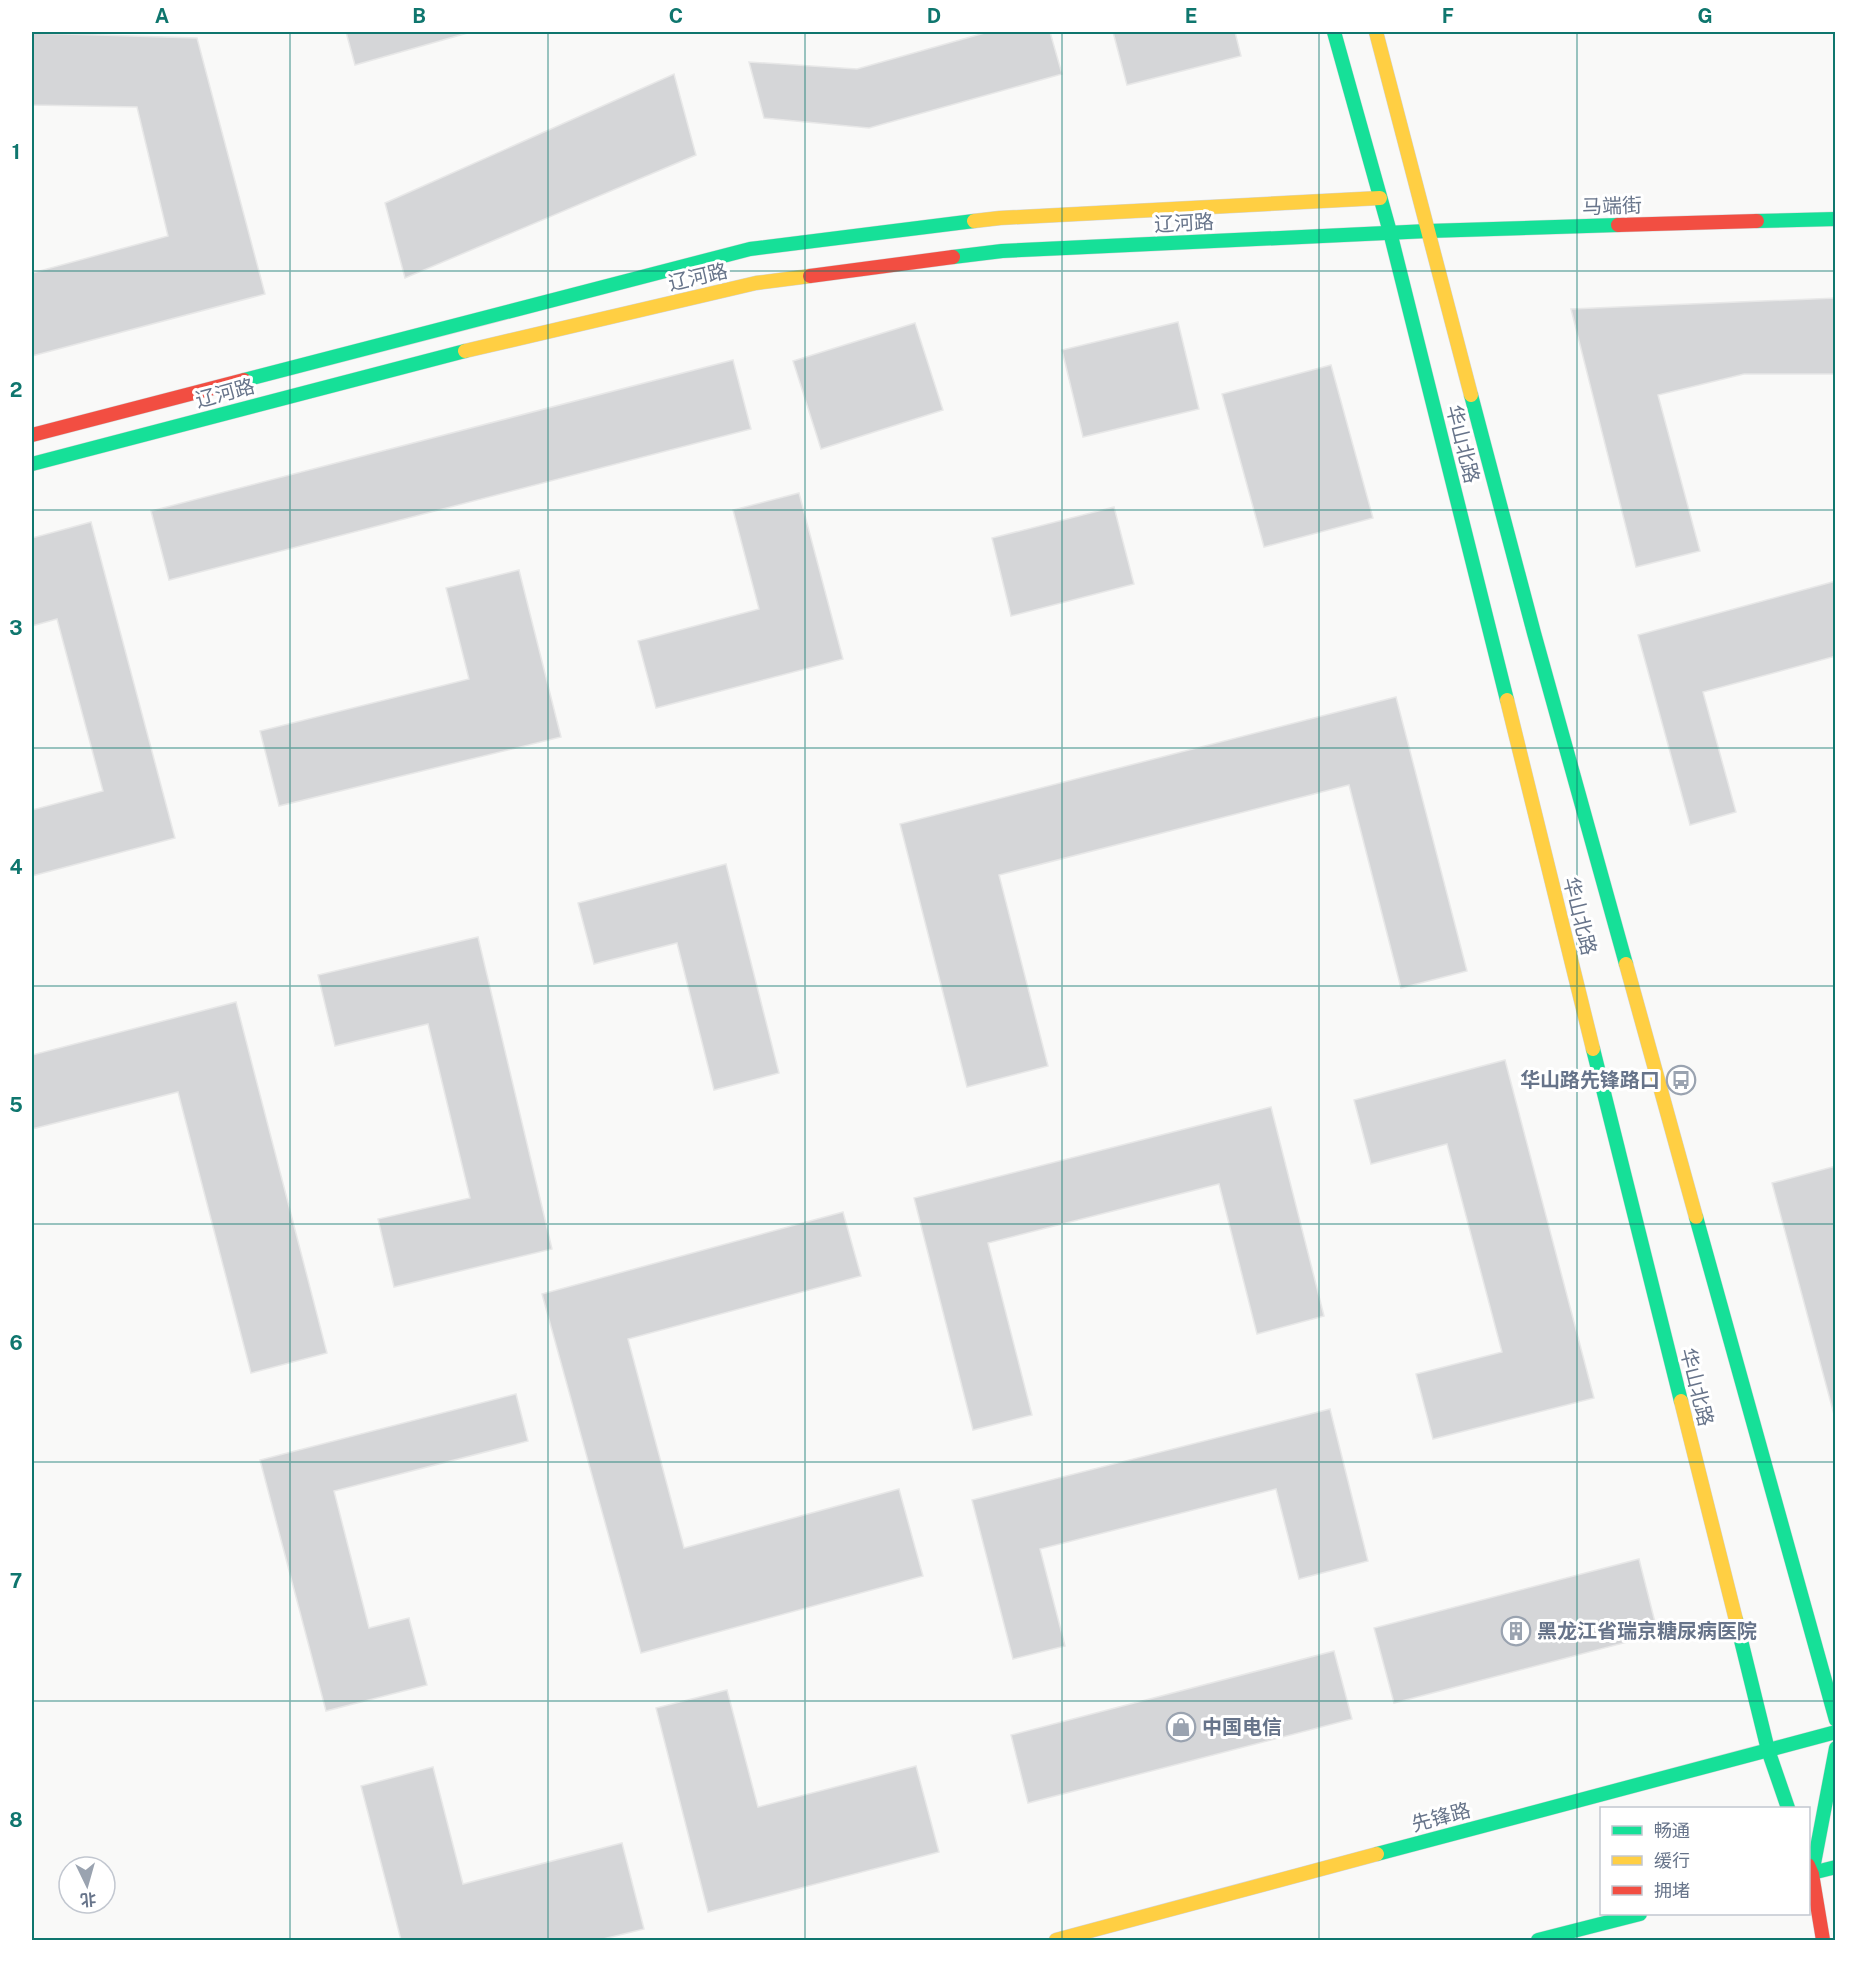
<svg xmlns="http://www.w3.org/2000/svg" width="1867" height="1972" viewBox="0 0 1867 1972" font-family="'Public Sans','Noto Sans SC',sans-serif">
<style>
.building{fill:#d5d6d8;stroke:#e8e8e8;stroke-width:1.5}
.lines{fill:none;stroke-linecap:round;stroke-linejoin:round}
.fast-casing{stroke:#d4d6d8;stroke-width:15}
.slow-casing{stroke:#d4d6d8;stroke-width:15}
.jam-casing{stroke:#d4d6d8;stroke-width:15}
.fast{stroke:#16e098;stroke-width:14}
.slow{stroke:#ffcf43;stroke-width:14}
.jam{stroke:#f24e42;stroke-width:14}
.grid{fill:none;stroke:#0f766e;stroke-width:1.5;stroke-opacity:0.55}
.labels{text-anchor:middle;dominant-baseline:central;stroke-width:6;stroke-linejoin:round;paint-order:stroke}
.street-label{font-size:20px;fill:#67748a;stroke:#fff}
.poi-label{font-size:20px;font-weight:bold;fill:#67748a;stroke:#fff;text-anchor:start}
.neatline{fill:none;stroke:#0f766e;stroke-width:2}
.grid-label{font-size:20px;text-anchor:middle;font-weight:bold;fill:#0f766e}
</style>
<rect width="100%" height="100%" fill="#f9f9f8"/>
<g class="building">
<polygon points="346,32 471,32 355,65"/>
<polygon points="988,32 1050,32 1062,74 869,128 764,118 749,62 857,69"/>
<polygon points="1113,32 1235,32 1241,56 1127,85"/>
<polygon points="32,33 197,38 265,294 32,356 32,273 168,236 137,107 32,105"/>
<polygon points="674,74 696,155 405,278 385,203"/>
<polygon points="1836,298 1836,374 1744,374 1658,395 1700,551 1636,567 1571,309"/>
<polygon points="1178,322 1199,409 1083,437 1062,350"/>
<polygon points="915,323 943,410 821,449 793,361"/>
<polygon points="733,360 751,429 169,580 151,511"/>
<polygon points="1331,365 1373,518 1264,547 1222,394"/>
<polygon points="799,493 843,659 656,708 638,641 759,609 733,510"/>
<polygon points="1114,507 1134,584 1011,616 992,538"/>
<polygon points="91,522 175,838 32,876 32,810 103,791 57,619 32,626 32,538"/>
<polygon points="519,570 561,737 279,806 260,731 469,679 446,588"/>
<polygon points="1836,581 1836,656 1703,692 1736,812 1690,825 1638,635"/>
<polygon points="1396,697 1467,971 1401,988 1349,785 999,875 1048,1066 967,1087 900,824"/>
<polygon points="726,864 779,1073 714,1090 677,943 594,964 578,903"/>
<polygon points="478,937 552,1249 394,1287 378,1219 470,1198 428,1024 335,1046 318,975"/>
<polygon points="236,1002 327,1353 251,1373 178,1092 32,1129 32,1055"/>
<polygon points="1505,1060 1594,1398 1433,1439 1416,1374 1502,1352 1447,1144 1371,1164 1354,1100"/>
<polygon points="1271,1107 1324,1316 1257,1334 1219,1184 988,1243 1032,1415 973,1430 914,1198"/>
<polygon points="1836,1166 1836,1422 1772,1183"/>
<polygon points="843,1212 861,1276 628,1339 684,1548 899,1489 923,1576 641,1653 542,1294"/>
<polygon points="516,1394 528,1441 334,1491 369,1628 409,1618 427,1685 326,1711 260,1460"/>
<polygon points="1330,1409 1368,1561 1299,1579 1276,1489 1040,1549 1065,1646 1013,1659 972,1500"/>
<polygon points="1639,1559 1658,1634 1394,1703 1374,1628"/>
<polygon points="1334,1651 1352,1719 1028,1803 1011,1735"/>
<polygon points="727,1690 758,1807 916,1766 939,1852 708,1912 656,1708"/>
<polygon points="433,1767 463,1884 622,1843 644,1929 599,1940 401,1940 361,1786"/>
</g>
<g class="lines">
<g class="fast-casing">
<g id="fast">
<polyline points="1334,32 1390,232 1507,700"/>
<polyline points="1757,221 1836,219"/>
<polyline points="953,257 1002,251 1428,231 1618,225"/>
<polyline points="244,380 750,249 974,221"/>
<polyline points="1471,395 1534,633 1626,964"/>
<polyline points="32,464 465,351"/>
<polyline points="1593,1049 1681,1401"/>
<polyline points="1696,1217 1836,1720"/>
<polyline points="1736,1620 1768,1750 1788,1808"/>
<polyline points="1377,1854 1836,1732"/>
<polyline points="1808,1874 1836,1867"/>
<polyline points="1812,1874 1836,1748"/>
<polyline points="1538,1940 1640,1914"/>
</g>
</g>
<g class="slow-casing">
<g id="slow">
<polyline points="1376,32 1471,395"/>
<polyline points="974,221 1000,218 1380,198"/>
<polyline points="465,351 756,283 810,276"/>
<polyline points="1507,700 1593,1049"/>
<polyline points="1626,964 1696,1217"/>
<polyline points="1681,1401 1736,1620"/>
<polyline points="1056,1940 1377,1854"/>
</g>
</g>
<g class="jam-casing">
<g id="jam">
<polyline points="1618,225 1757,221"/>
<polyline points="810,276 953,257"/>
<polyline points="32,435 244,380"/>
<polyline points="1808,1865 1812,1874 1823,1940"/>
</g>
</g>
<use href="#fast" class="fast"/>
<use href="#slow" class="slow"/>
<use href="#jam" class="jam"/>
</g>
<path class="grid" d="M290 32V1940M548 32V1940M805 32V1940M1062 32V1940M1319 32V1940M1577 32V1940M32 271H1836M32 510H1836M32 748H1836M32 986H1836M32 1224H1836M32 1462H1836M32 1701H1836"/>
<defs>
<g id="bus-ring" transform="scale(1.5)"><circle r="9.5" fill="#fff" stroke="#9aa3b0" stroke-width="1.5"/><path d="M-5-6H5V4H4V6H2V4H-2V6H-4V4H-5ZM-3.5-4V0h7V-4ZM-3.5 1.2v1.5H-2V1.2ZM2 1.2v1.5H3.5V1.2Z" fill="#9aa3b0"/></g>
<g id="building-ring" transform="scale(1.5)"><circle r="9.5" fill="#fff" stroke="#9aa3b0" stroke-width="1.5"/><path d="M-4-6H4V6H1V3H-1V6H-4ZM-2.5-4.3h1.7v1.8h-1.7ZM.8-4.3h1.7v1.8H.8ZM-2.5-1h1.7V.8h-1.7ZM.8-1h1.7V.8H.8Z" fill="#9aa3b0"/></g>
<g id="shop-ring" transform="scale(1.5)"><circle r="9.5" fill="#fff" stroke="#9aa3b0" stroke-width="1.5"/><path d="M-5-2.5h2.3a2.7 3.5 0 0 1 5.4 0H5L5.5 6h-11ZM-1.5-2.5h3a1.5 2.3 0 0 0-3 0Z" fill="#9aa3b0"/></g>
</defs>
<g fill-rule="evenodd">
<use href="#bus-ring" x="1681" y="1080"/>
<use href="#building-ring" x="1516" y="1631"/>
<use href="#shop-ring" x="1181" y="1727"/>
</g>
<g class="labels">
<g class="street-label">
<text transform="translate(1612 206) rotate(-2)">马端街</text>
<text transform="translate(1184 223) rotate(-3)">辽河路</text>
<text transform="translate(698 277) rotate(-13)">辽河路</text>
<text transform="translate(225 393) rotate(-15)">辽河路</text>
<text transform="translate(1463 444) rotate(76)">华山北路</text>
<text transform="translate(1580 916) rotate(76)">华山北路</text>
<text transform="translate(1697 1387) rotate(76)">华山北路</text>
<text transform="translate(1441 1817) rotate(-15)">先锋路</text>
</g>
<g class="poi-label">
<text x="1660" y="1080" text-anchor="end">华山路先锋路口</text>
<text x="1537" y="1631">黑龙江省瑞京糖尿病医院</text>
<text x="1202" y="1727">中国电信</text>
</g>
</g>
<rect width="1867" height="1972" fill="none" stroke="#ffffff" stroke-width="66"/>
<rect x="1600" y="1807" width="210" height="108" fill="#ffffff" stroke="#c2c7d0" stroke-width="1.5"/>
<rect x="1612" y="1826" width="30" height="9" fill="#16e098" stroke="#c2c7d0" stroke-width="1.5"/>
<text x="1654" y="1837" font-size="18" fill="#67748a">畅通</text>
<rect x="1612" y="1856" width="30" height="9" fill="#ffcf43" stroke="#c2c7d0" stroke-width="1.5"/>
<text x="1654" y="1867" font-size="18" fill="#67748a">缓行</text>
<rect x="1612" y="1886" width="30" height="9" fill="#f24e42" stroke="#c2c7d0" stroke-width="1.5"/>
<text x="1654" y="1897" font-size="18" fill="#67748a">拥堵</text>
<g transform="translate(87 1885) rotate(175)"><circle r="28" fill="#ffffff" stroke="#c2c7d0" stroke-width="1.5"/>
<path d="M0-4.5L10 22L0 15L-10 22Z" fill="#9aa3b0"/>
<text y="-9" font-size="16" font-weight="bold" text-anchor="middle" fill="#67748a">北</text>
</g>
<rect x="33" y="33" width="1801" height="1906" class="neatline"/>
<g class="grid-label">
<text x="162" y="23">A</text>
<text x="419" y="23">B</text>
<text x="676" y="23">C</text>
<text x="934" y="23">D</text>
<text x="1191" y="23">E</text>
<text x="1448" y="23">F</text>
<text x="1705" y="23">G</text>
<text x="16" y="159">1</text>
<text x="16" y="397">2</text>
<text x="16" y="635">3</text>
<text x="16" y="874">4</text>
<text x="16" y="1112">5</text>
<text x="16" y="1350">6</text>
<text x="16" y="1588">7</text>
<text x="16" y="1827">8</text>
</g>
</svg>
